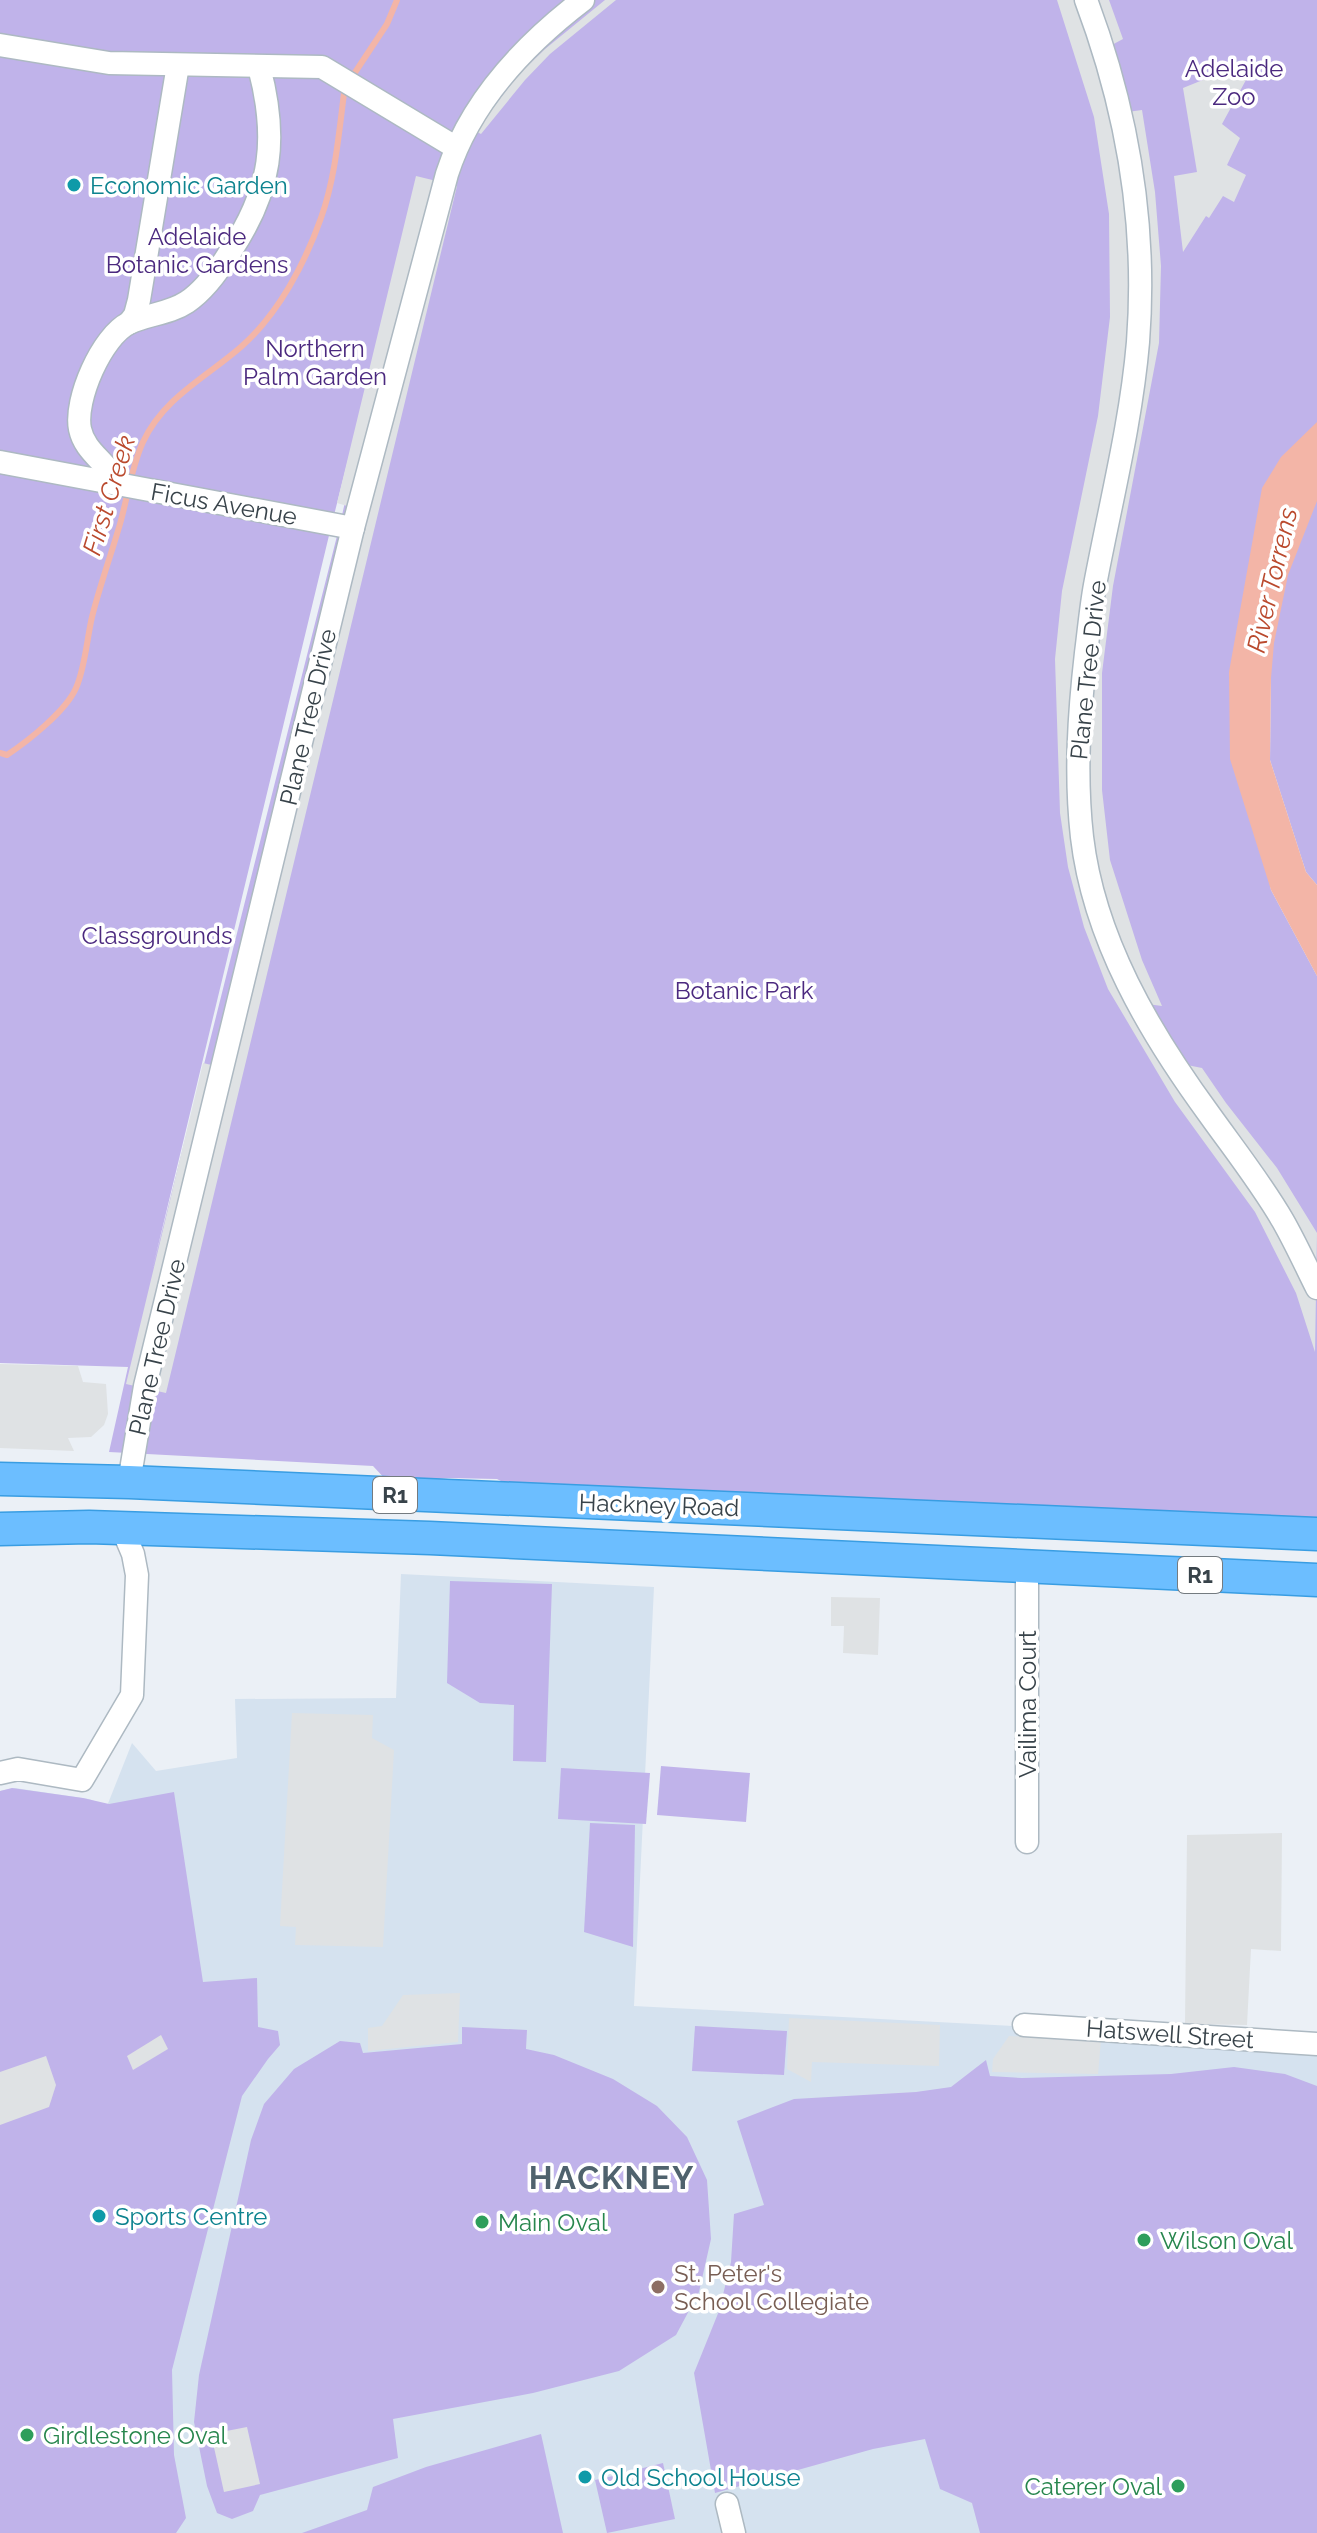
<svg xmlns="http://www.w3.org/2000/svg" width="1317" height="2533" viewBox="0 0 1317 2533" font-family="Raleway,sans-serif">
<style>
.education{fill:#d5e2ef}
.green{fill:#c0b3ea;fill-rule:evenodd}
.parking{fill:#dfe2e4}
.water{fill:#f3b5a7}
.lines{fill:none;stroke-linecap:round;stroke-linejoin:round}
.stream{stroke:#f3b5a7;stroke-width:6}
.minor-casing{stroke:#adb9c2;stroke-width:25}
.highway-casing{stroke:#399de2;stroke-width:35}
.minor{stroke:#fff;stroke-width:22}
.highway{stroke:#6cbeff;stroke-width:32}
.culture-dot{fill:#0f9aa8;stroke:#fff;stroke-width:3}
.leisure-dot{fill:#2e9e5b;stroke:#fff;stroke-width:3}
.education-dot{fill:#8d6e63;stroke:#fff;stroke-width:3}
.labels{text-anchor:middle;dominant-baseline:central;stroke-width:7;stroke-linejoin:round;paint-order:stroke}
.shield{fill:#fff;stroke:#747b80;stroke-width:2}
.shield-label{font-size:22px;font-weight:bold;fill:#38434a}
.park-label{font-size:24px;fill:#4b297f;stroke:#fff}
.culture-label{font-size:24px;fill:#0d838f;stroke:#fff;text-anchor:start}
.street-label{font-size:24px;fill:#38434a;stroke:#fff}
.leisure-label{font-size:24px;fill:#27864d;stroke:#fff;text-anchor:start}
.education-label{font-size:24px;fill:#785e54;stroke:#fff;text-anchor:start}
.water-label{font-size:26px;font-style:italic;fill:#ba492d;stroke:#fff}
.district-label{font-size:32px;font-weight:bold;letter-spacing:2px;fill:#4f626d;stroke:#fff}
</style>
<rect width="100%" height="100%" fill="#ebf0f6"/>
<polygon class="education" points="401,1574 654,1587 634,2006 1317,2042 1317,2533 0,2533 0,1791 15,1788 89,1799 107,1806 132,1743 156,1771 237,1758 235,1699 396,1698"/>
<g class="green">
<path d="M0 0H1317V885L1306 872 1270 760 1271 679 1229 672 1271 890 1317 976V1524L515 1488 497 1479 448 1478 404 1482 387 1481 373 1466 109 1452 128 1367 0 1363ZM415 196 340 524 153 1267 332 523Z"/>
<polygon points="450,1581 552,1584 546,1762 513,1761 514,1705 480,1703 447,1683"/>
<polygon points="661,1766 750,1773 746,1822 657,1815"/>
<polygon points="561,1768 650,1773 646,1824 558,1819"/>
<polygon points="12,1788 83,1798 109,1804 174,1792 203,1982 257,1978 258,2027 278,2031 280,2045 268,2059 242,2096 172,2370 174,2455 186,2518 176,2533 0,2533 0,1791"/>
<polygon points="590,1823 635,1825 633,1947 584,1932"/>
<polygon points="695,2026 787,2031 784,2075 692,2071"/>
<polygon points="462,2027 527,2030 526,2049 554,2055 613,2079 657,2106 687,2137 707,2180 711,2239 699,2292 676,2335 619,2371 533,2393 393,2419 398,2458 260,2495 253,2511 232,2519 217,2513 207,2486 194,2422 199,2375 251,2140 264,2104 294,2069 340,2041 360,2043 363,2053 462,2044"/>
<polygon points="986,2060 990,2076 1022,2078 1171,2074 1234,2067 1285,2074 1317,2086 1317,2533 980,2533 972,2503 940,2489 925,2439 873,2449 715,2493 694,2373 719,2311 731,2262 734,2214 764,2205 737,2121 794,2099 916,2092 951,2087"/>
<polygon points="541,2434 563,2533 302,2533 367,2510 373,2487 426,2467"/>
<polygon points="663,2463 675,2519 607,2533 595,2480 613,2476 616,2486 641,2479 639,2469"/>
</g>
<g class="parking">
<polygon points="605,0 616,0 550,54 525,80 481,134 475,131 518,75 545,49"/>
<polygon points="1057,0 1109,0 1123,39 1108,47 1127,112 1142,110 1155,192 1161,266 1159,343 1113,586 1102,673 1102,790 1110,860 1142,960 1162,1006 1147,1004 1182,1064 1202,1068 1226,1103 1277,1168 1317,1233 1315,1352 1296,1293 1255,1212 1175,1102 1108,989 1084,927 1068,867 1060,813 1055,659 1062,591 1098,416 1110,317 1109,214 1094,117"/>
<polygon points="1225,71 1246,80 1222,124 1240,138 1227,165 1246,175 1234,202 1223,196 1209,218 1206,216 1183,252 1174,176 1197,172 1183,88"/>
<polygon points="416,176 457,186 166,1393 126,1384 203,1063 220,1067 354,508 337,503"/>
<polygon points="0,1364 78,1366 83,1382 106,1384 108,1414 104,1425 91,1437 68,1438 74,1451 0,1448"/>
<polygon points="831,1597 880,1598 878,1655 843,1653 844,1626 831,1626"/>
<polygon points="292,1713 373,1715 372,1738 394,1750 383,1947 295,1945 296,1927 280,1926"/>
<polygon points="1282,1833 1281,1951 1251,1949 1247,2025 1185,2024 1187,1835"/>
<polygon points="460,1993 458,2042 368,2051 368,2028 382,2026 403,1995"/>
<polygon points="789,2018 940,2025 939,2066 812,2062 811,2082 787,2069"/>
<polygon points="161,2035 168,2049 133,2070 127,2056"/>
<polygon points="1009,2036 1101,2040 1098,2074 992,2072 993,2059"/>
<polygon points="46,2056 56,2085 49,2107 0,2125 0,2072"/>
<polygon points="247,2427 260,2484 224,2492 211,2434"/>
</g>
<polygon class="water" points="1317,422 1317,501 1288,575 1274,643 1271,678 1270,760 1306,872 1317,885 1317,976 1271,890 1230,759 1229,672 1262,488 1281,457"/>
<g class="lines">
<g class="stream">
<polyline points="352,77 387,24 397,0"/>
<path d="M0 753 7 755C28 741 66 711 76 688 85 668 87 638 92 617 100 585 111 555 120 524 128 496 131 468 143 442 164 397 207 377 242 346 279 313 305 263 321 218 336 176 339 130 345 86"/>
</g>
<g class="minor-casing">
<g id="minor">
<path d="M1086 0C1127 109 1147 225 1138 342 1131 424 1110 505 1095 585 1091 607 1089 630 1086 653 1079 714 1075 775 1082 837 1094 939 1149 1032 1209 1114 1234 1149 1261 1183 1283 1221 1295 1242 1306 1266 1317 1288"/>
<polyline points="0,45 109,63 322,67 455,147"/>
<polyline points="129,323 135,315 139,300 178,65"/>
<polyline points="0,462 353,528"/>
<path d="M117 484C108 462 85 453 80 429 74 400 102 336 129 323 148 314 169 314 187 302 205 290 219 270 230 252 272 190 278 138 259 67"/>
<path d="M129 1482 145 1386 353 528 447 174C470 102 524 45 583 0"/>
<polyline points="1027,1566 1027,1842"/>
<polyline points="0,1773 18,1769 82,1780 132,1695 137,1575 133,1554 122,1528"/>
<polyline points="1024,2025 1317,2044"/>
<polyline points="727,2504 734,2533"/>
</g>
</g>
<g class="highway-casing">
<g id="highway">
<polyline points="0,1479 129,1482 1317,1534"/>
<polyline points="0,1529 89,1527 430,1538 1317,1580"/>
</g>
</g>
<use href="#minor" class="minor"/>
<use href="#highway" class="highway"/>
</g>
<g class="culture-dot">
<circle cx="74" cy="185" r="8"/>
<circle cx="99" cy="2216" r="8"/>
<circle cx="585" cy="2477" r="8"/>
</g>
<g class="leisure-dot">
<circle cx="482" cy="2222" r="8"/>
<circle cx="1144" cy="2240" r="8"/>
<circle cx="27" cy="2435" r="8"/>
<circle cx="1178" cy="2486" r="8"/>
</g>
<circle class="education-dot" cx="658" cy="2287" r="8"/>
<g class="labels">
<g class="shield">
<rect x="373" y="1477" width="44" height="36" rx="6"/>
<rect x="1178" y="1557" width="44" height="36" rx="6"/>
</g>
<g class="shield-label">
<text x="395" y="1495">R1</text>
<text x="1200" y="1575">R1</text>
</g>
<g class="park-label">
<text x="1234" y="68">Adelaide<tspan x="1234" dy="28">Zoo</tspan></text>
<text x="197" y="236">Adelaide<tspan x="197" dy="28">Botanic Gardens</tspan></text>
<text x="315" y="348">Northern<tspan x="315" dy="28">Palm Garden</tspan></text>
<text x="157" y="935">Classgrounds</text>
<text x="744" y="990">Botanic Park</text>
</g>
<g class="culture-label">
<text x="90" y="185">Economic Garden</text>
<text x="115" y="2216">Sports Centre</text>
<text x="601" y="2477">Old School House</text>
</g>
<g class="street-label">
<text transform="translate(224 504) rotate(10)">Ficus Avenue</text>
<text transform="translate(1088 670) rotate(-84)">Plane Tree Drive</text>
<text transform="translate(308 717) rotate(-77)">Plane Tree Drive</text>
<text transform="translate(157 1347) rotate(-77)">Plane Tree Drive</text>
<text transform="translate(659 1505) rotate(2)">Hackney Road</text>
<text transform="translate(1027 1704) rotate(-90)">Vailima Court</text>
<text transform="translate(1170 2034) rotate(4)">Hatswell Street</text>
</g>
<g class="leisure-label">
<text x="498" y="2222">Main Oval</text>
<text x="1160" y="2240">Wilson Oval</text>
<text x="43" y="2435">Girdlestone Oval</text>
<text x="1162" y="2486" text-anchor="end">Caterer Oval</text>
</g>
<g class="education-label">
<text x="674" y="2273">St. Peter's<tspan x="674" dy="28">School Collegiate</tspan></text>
</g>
<g class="water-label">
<text transform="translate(109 495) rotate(-73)">First Creek</text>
<text transform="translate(1272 580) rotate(-77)">River Torrens</text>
</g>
<g class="district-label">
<text x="612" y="2177">HACKNEY</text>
</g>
</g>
</svg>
